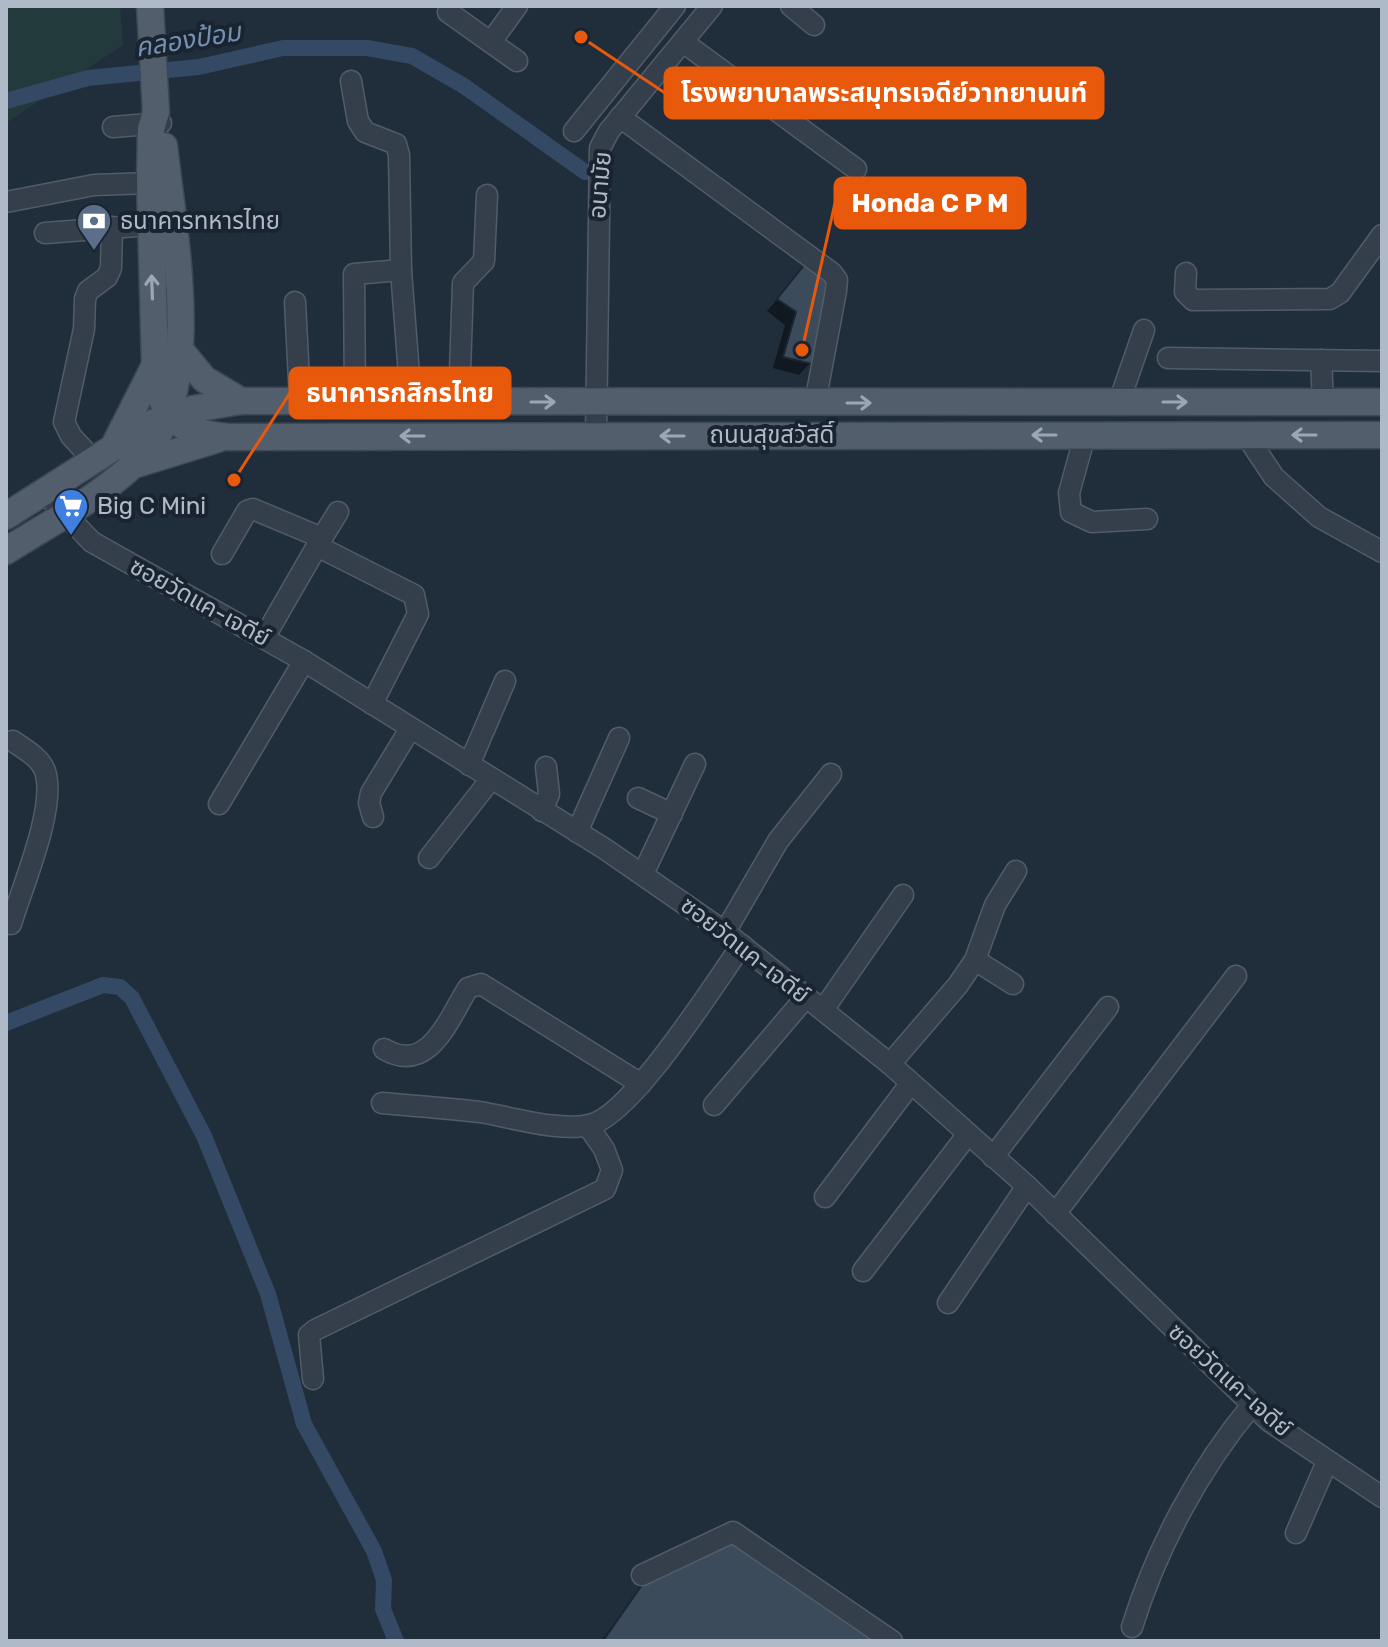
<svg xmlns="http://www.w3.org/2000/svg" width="1388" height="1647" viewBox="0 0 1388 1647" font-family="Rubik,'Noto Sans Thai',sans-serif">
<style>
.green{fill:#223a3c}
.shadow{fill:#0007}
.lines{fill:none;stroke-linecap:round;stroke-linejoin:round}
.canal{stroke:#334964;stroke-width:16}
.building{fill:#3c4b5b;stroke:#1b2632;stroke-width:2}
.minor-casing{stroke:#525c69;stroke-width:23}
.major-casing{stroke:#3d4854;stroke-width:29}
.minor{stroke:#343f4b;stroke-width:20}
.major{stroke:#525e6c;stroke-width:26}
.oneway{stroke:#9ca7b5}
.labels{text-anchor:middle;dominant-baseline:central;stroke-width:8;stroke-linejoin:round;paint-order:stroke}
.street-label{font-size:24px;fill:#afb9c7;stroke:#1a2430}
.poi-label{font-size:24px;fill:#afb9c7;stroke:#1a2430;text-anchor:start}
.water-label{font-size:26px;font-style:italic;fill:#7591b2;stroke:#1a2430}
.leader{fill:none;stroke:#e8590c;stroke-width:3}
.callout-dot{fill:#e8590c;stroke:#1a2430;stroke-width:3}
.callout{fill:#e8590c;stroke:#e8590c;stroke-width:3}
.callout-label{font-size:26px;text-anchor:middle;font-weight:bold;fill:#fff}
</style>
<rect width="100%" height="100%" fill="#202d3b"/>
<polygon class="green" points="6,6 120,6 123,45 6,123"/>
<g class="shadow">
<polygon points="805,267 810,363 799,375 773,368 785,325 767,311"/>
<polygon points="647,1580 883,1641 601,1641"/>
</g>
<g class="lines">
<g class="canal">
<polyline points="6,101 88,78 199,67 283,48 367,48 412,56 464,86 585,172"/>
<polyline points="6,1023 103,985 120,987 132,998 204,1136 268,1294 304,1424 374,1551 384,1580 383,1609 396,1641"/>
</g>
</g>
<g class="building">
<polygon points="805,264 833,286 812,364 783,357 796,312 777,299"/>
<polygon points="732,1536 887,1641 603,1641 646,1579"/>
</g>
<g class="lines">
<g class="minor-casing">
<g id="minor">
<polyline points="791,6 814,25"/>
<polyline points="448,12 517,61"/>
<polyline points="491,42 517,6"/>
<polyline points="683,42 856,169"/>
<polyline points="351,81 358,121 365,132 396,144 399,155 401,270"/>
<polyline points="620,117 832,273 837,280 836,291 815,403"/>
<polyline points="113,127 161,123"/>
<polyline points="574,131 675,6"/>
<polyline points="6,202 94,185 150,183"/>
<polyline points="45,233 150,225"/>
<polyline points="1186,273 1185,292 1193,300 1330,299 1340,293 1382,235"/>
<polyline points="295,302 300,400"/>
<polyline points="1168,358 1382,361"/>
<polyline points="1321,360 1323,402"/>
<polyline points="355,400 354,274 401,270 411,401"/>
<polyline points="459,401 463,283 484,261 487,195"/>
<polyline points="1119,402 1144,330"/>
<polyline points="1085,435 1069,493 1071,512 1092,522 1147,519"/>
<polyline points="1246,435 1274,477 1319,517 1382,552"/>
<polyline points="596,436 600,148 609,131 712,6"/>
<polyline points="93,460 71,436 64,422 84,329 85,299 88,291 107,277 111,268 112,227"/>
<polyline points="44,492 92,542 304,661 605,849 725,932 890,1064 1027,1186 1269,1421 1382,1497"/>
<polyline points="317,546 338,512"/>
<polyline points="222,554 247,511 253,509 322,538"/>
<polyline points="264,638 317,546 414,595 418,614 372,704"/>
<polyline points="469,765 505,681"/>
<polyline points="638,798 672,814"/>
<polyline points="219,804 304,661"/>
<polyline points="542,811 549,794 546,767"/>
<polyline points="373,817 369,803 371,793 410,729"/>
<polyline points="577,832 619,738"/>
<polyline points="429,858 491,779"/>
<polyline points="643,874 695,764"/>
<path d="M11 924C22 887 57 807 45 771 40 757 25 750 13 741"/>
<polyline points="725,932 778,841 831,774"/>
<polyline points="975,960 1013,984"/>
<polyline points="823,1010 903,895"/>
<path d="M384 1049C429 1075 448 1020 468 988L481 984 641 1084"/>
<polyline points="890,1064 958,985 975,960 995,905 1016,871"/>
<path d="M382 1103C414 1106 447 1108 480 1112 510 1117 560 1132 589 1125 631 1117 714 984 742 945"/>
<polyline points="714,1105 806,997"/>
<polyline points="993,1157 1108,1007"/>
<polyline points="825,1197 911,1083"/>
<polyline points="1055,1214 1236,976"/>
<polyline points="863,1271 968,1134"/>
<polyline points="948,1303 1027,1186"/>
<polyline points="313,1379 309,1335 315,1330 605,1189 612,1170 604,1149 588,1126"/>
<polyline points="1296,1533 1327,1462"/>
<polyline points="642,1575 733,1532 892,1641"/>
<path d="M1132 1627C1157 1547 1199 1469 1252 1405"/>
</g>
</g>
<g class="major-casing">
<g id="major">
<path d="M150 6 156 112 151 129 150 183 155 365C161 419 176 432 229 437L1382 435"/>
<polyline points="181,351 204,379 241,401"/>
<polyline points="115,444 155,365"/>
<polyline points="137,464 218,439"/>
<polyline points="6,516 152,423 193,409 241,401 1382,402"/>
<path d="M6 551C53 521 107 494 145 453 205 388 173 228 164 146"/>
</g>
</g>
<use href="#minor" class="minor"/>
<use href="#major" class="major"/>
</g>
<defs><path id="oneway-shaft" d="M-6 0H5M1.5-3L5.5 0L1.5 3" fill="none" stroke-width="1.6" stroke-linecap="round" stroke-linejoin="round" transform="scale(2)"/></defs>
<g class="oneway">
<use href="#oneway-shaft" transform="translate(152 287) rotate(-92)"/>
<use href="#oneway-shaft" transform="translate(543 402)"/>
<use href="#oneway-shaft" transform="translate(1175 402)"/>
<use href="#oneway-shaft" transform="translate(859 403)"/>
<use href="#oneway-shaft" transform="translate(1044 435) rotate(180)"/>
<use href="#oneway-shaft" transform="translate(1304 435) rotate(180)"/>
<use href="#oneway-shaft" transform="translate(412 436) rotate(180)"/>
<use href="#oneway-shaft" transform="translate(672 436) rotate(180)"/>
</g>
<defs>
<g id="bank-pin" transform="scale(1.8)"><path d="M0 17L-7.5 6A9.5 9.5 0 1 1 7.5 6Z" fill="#5c6f8a" stroke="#1a2430"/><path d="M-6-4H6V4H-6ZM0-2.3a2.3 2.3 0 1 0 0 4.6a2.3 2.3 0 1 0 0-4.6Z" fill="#fff"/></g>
<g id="supermarket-pin" transform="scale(1.8)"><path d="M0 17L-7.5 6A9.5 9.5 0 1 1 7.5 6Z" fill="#3f7fe0" stroke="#1a2430"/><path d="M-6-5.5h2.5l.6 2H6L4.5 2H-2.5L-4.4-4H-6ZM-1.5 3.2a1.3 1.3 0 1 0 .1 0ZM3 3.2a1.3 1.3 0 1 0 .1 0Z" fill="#fff"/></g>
</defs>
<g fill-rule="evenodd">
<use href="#bank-pin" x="94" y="221"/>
<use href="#supermarket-pin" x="71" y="506"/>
</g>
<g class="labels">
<g class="street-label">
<text transform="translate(600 185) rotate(-85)">อนามัย</text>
<text x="772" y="435">ถนนสุขสวัสดิ์</text>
<text transform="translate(200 602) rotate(29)">ซอยวัดแค-เจดีย์</text>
<text transform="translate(745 950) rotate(38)">ซอยวัดแค-เจดีย์</text>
<text transform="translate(1230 1380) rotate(42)">ซอยวัดแค-เจดีย์</text>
</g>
<g class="poi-label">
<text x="120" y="221">ธนาคารทหารไทย</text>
<text x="97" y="506">Big C Mini</text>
</g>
<g class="water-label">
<text transform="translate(188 40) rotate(-9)">คลองป้อม</text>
</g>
</g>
<path class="leader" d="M581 37L665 93M802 350L835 203M234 480L290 393"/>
<g class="callout-dot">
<circle cx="581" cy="37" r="8"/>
<circle cx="802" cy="350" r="8"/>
<circle cx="234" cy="480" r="8"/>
</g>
<g class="callout">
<rect x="665" y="68" width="438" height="50" rx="8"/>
<rect x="835" y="178" width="190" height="50" rx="8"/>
<rect x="290" y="368" width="220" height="50" rx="8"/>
</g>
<g class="callout-label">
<text x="884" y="102">โรงพยาบาลพระสมุทรเจดีย์วาทยานนท์</text>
<text x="930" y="212">Honda C P M</text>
<text x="400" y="402">ธนาคารกสิกรไทย</text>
</g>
<rect width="1388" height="1647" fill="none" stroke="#afb9c7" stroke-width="16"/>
</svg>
